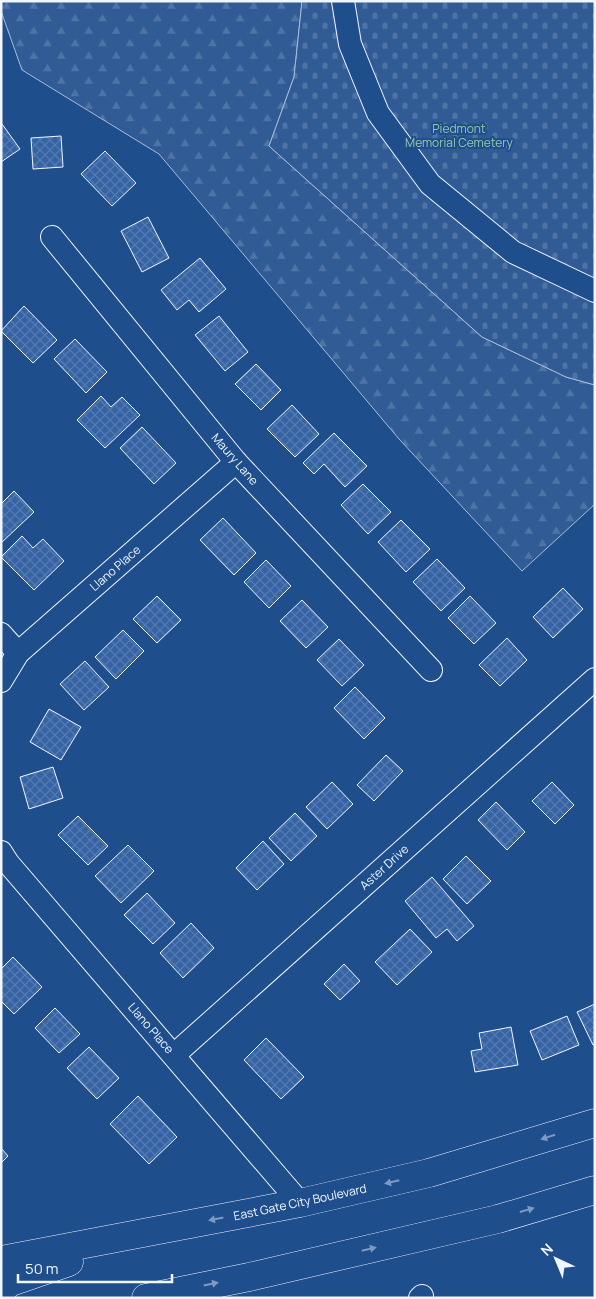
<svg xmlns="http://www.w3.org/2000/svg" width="596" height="1299" viewBox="0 0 596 1299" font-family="Manrope,sans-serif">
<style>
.forest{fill:url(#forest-firs);stroke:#a8bbd7}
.cemetery{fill:url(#cemetery-stones);stroke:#a8bbd7}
.building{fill:url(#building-cross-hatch);stroke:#f2f6ff}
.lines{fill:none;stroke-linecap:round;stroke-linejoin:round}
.minor-casing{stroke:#f2f6ff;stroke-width:24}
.major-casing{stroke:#f2f6ff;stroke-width:29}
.minor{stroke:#1f4e8c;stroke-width:22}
.major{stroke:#1f4e8c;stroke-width:28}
.oneway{fill:#7e9ac0}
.labels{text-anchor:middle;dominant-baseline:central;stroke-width:4;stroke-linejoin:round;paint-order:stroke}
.park-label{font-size:12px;fill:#97c8a6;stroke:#1f4e8c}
.street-label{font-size:12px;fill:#f2f6ff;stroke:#1f4e8c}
</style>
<defs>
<pattern id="forest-firs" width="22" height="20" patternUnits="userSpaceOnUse" patternTransform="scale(1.25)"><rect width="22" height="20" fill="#305b95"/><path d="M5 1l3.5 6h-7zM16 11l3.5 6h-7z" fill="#4e73a5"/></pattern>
<pattern id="cemetery-stones" width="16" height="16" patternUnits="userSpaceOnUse" patternTransform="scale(1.25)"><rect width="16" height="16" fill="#305b95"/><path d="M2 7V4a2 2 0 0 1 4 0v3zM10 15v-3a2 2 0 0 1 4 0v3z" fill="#4e73a5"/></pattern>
<pattern id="building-cross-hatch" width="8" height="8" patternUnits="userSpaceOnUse" patternTransform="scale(1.25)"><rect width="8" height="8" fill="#3563a3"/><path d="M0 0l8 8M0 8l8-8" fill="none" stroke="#537ab1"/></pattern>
</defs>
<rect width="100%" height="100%" fill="#1f4e8c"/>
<polygon class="forest" points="1,1 302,1 294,77 269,146 482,337 566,377 595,385 595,504 522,571 399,439 159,154 22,70 1,11"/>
<polygon class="cemetery" points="302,1 595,1 595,385 566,377 482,337 269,146 294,77"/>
<g class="building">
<polygon points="2,124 20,149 1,162 1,125"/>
<polygon points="61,136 63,167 33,169 31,138"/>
<polygon points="105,151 136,183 112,206 81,174"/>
<polygon points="148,217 169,258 142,272 121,231"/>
<polygon points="200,258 226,289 199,312 189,300 177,310 161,290"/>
<polygon points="24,306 57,340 33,363 1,331"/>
<polygon points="219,316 248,352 225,371 195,335"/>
<polygon points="75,339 107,372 86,393 54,359"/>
<polygon points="256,364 281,390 261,410 235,384"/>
<polygon points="101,396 111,407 122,397 140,415 105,448 77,420"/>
<polygon points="292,405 319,434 295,457 267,429"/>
<polygon points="142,427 176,463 154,484 120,448"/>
<polygon points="334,433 367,466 345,487 324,464 314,474 303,463"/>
<polygon points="363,484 391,512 368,534 341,505"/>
<polygon points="14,491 34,512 1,543 1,504"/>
<polygon points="223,518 256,553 234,575 200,540"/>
<polygon points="401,520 430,549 406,572 378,542"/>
<polygon points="22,536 33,548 43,539 64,561 34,590 1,557"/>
<polygon points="437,559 465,588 441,611 413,582"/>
<polygon points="266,560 291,586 269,608 244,582"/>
<polygon points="563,588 583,609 553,638 533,617"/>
<polygon points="157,596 181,620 157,643 133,619"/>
<polygon points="470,596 496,623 474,644 448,618"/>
<polygon points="302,600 328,627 306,648 280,621"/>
<polygon points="123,630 144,651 116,679 95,657"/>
<polygon points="507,638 527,660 500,686 479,665"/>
<polygon points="339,639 364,665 342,686 317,660"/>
<polygon points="85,661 109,687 84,710 60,684"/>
<polygon points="355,687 385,718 364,739 334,708"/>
<polygon points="49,709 81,727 61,760 30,742"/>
<polygon points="386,755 403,771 374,801 357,785"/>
<polygon points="53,767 63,798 29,809 20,777"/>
<polygon points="332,782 353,804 327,829 306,807"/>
<polygon points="552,782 574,805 555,824 532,801"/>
<polygon points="496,802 525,832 507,850 478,820"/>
<polygon points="295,813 317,836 291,861 269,838"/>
<polygon points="78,816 108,846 88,865 58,835"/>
<polygon points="263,841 284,864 257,890 236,868"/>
<polygon points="128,845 154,871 121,903 95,876"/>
<polygon points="466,856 491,881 467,904 443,879"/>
<polygon points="432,877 474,926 457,941 447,929 436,938 405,901"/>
<polygon points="147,893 175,923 153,944 124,915"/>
<polygon points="191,923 214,948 183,978 160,953"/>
<polygon points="410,929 432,952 397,985 375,962"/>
<polygon points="13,957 42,987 14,1014 1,1001 1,969"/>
<polygon points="344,964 360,981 340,1000 324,984"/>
<polygon points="595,1004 595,1044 593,1045 577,1012"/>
<polygon points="55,1008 80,1034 59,1053 35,1028"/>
<polygon points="567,1016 579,1045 542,1060 530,1031"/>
<polygon points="511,1027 518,1065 475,1072 471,1051 482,1049 479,1033"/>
<polygon points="266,1038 304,1077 281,1099 244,1060"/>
<polygon points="89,1047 119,1078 97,1099 67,1068"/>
<polygon points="138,1096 177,1137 149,1164 110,1124"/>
<polygon points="1,1148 8,1156 1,1163"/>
</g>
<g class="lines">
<g class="minor-casing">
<g id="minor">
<polyline points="343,1 350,44 378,113 430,184 513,252 595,291"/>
<polyline points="52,237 236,462 431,670"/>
<polyline points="1,634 18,653"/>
<polyline points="1,681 18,653 236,462"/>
<polyline points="1,852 8,863 300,1203"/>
<polyline points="174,1055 595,679"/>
<polyline points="420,1298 422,1296"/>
</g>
</g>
<g class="major-casing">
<g id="major">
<polyline points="1,1260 300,1203 429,1173 595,1123"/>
<polyline points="1,1292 8,1283 69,1262"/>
<polyline points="146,1298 249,1277 498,1219 595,1190"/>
</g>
</g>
<use href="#minor" class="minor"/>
<use href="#major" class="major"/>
</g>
<defs><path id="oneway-solid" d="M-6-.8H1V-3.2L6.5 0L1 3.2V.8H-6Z" transform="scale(1.25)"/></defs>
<g class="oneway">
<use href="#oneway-solid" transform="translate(548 1137) rotate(163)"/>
<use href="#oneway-solid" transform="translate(392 1182) rotate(167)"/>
<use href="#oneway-solid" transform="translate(527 1210) rotate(-16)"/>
<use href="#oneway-solid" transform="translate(216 1219) rotate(169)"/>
<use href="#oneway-solid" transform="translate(369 1249) rotate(-13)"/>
<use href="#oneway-solid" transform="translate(211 1284) rotate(-12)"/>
</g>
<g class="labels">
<g class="park-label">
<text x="459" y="128">Piedmont<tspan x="459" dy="14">Memorial Cemetery</tspan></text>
</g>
<g class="street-label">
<text transform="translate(235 459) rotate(49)">Maury Lane</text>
<text transform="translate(115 568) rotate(-41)">Llano Place</text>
<text transform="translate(384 867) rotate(-42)">Aster Drive</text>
<text transform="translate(151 1028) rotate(49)">Llano Place</text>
<text transform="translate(300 1202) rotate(-12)">East Gate City Boulevard</text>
</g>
</g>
<rect width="596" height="1299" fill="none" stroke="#f2f6ff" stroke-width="5"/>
<g transform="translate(556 1259) rotate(316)" stroke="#1f4e8c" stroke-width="4" paint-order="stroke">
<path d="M0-4L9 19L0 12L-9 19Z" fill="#f2f6ff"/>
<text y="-8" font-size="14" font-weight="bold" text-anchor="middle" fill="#f2f6ff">N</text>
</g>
<path d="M18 1274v8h154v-8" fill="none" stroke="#f2f6ff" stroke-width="2.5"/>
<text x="25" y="1274" font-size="15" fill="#f2f6ff" stroke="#1f4e8c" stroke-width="4" paint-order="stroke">50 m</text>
</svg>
